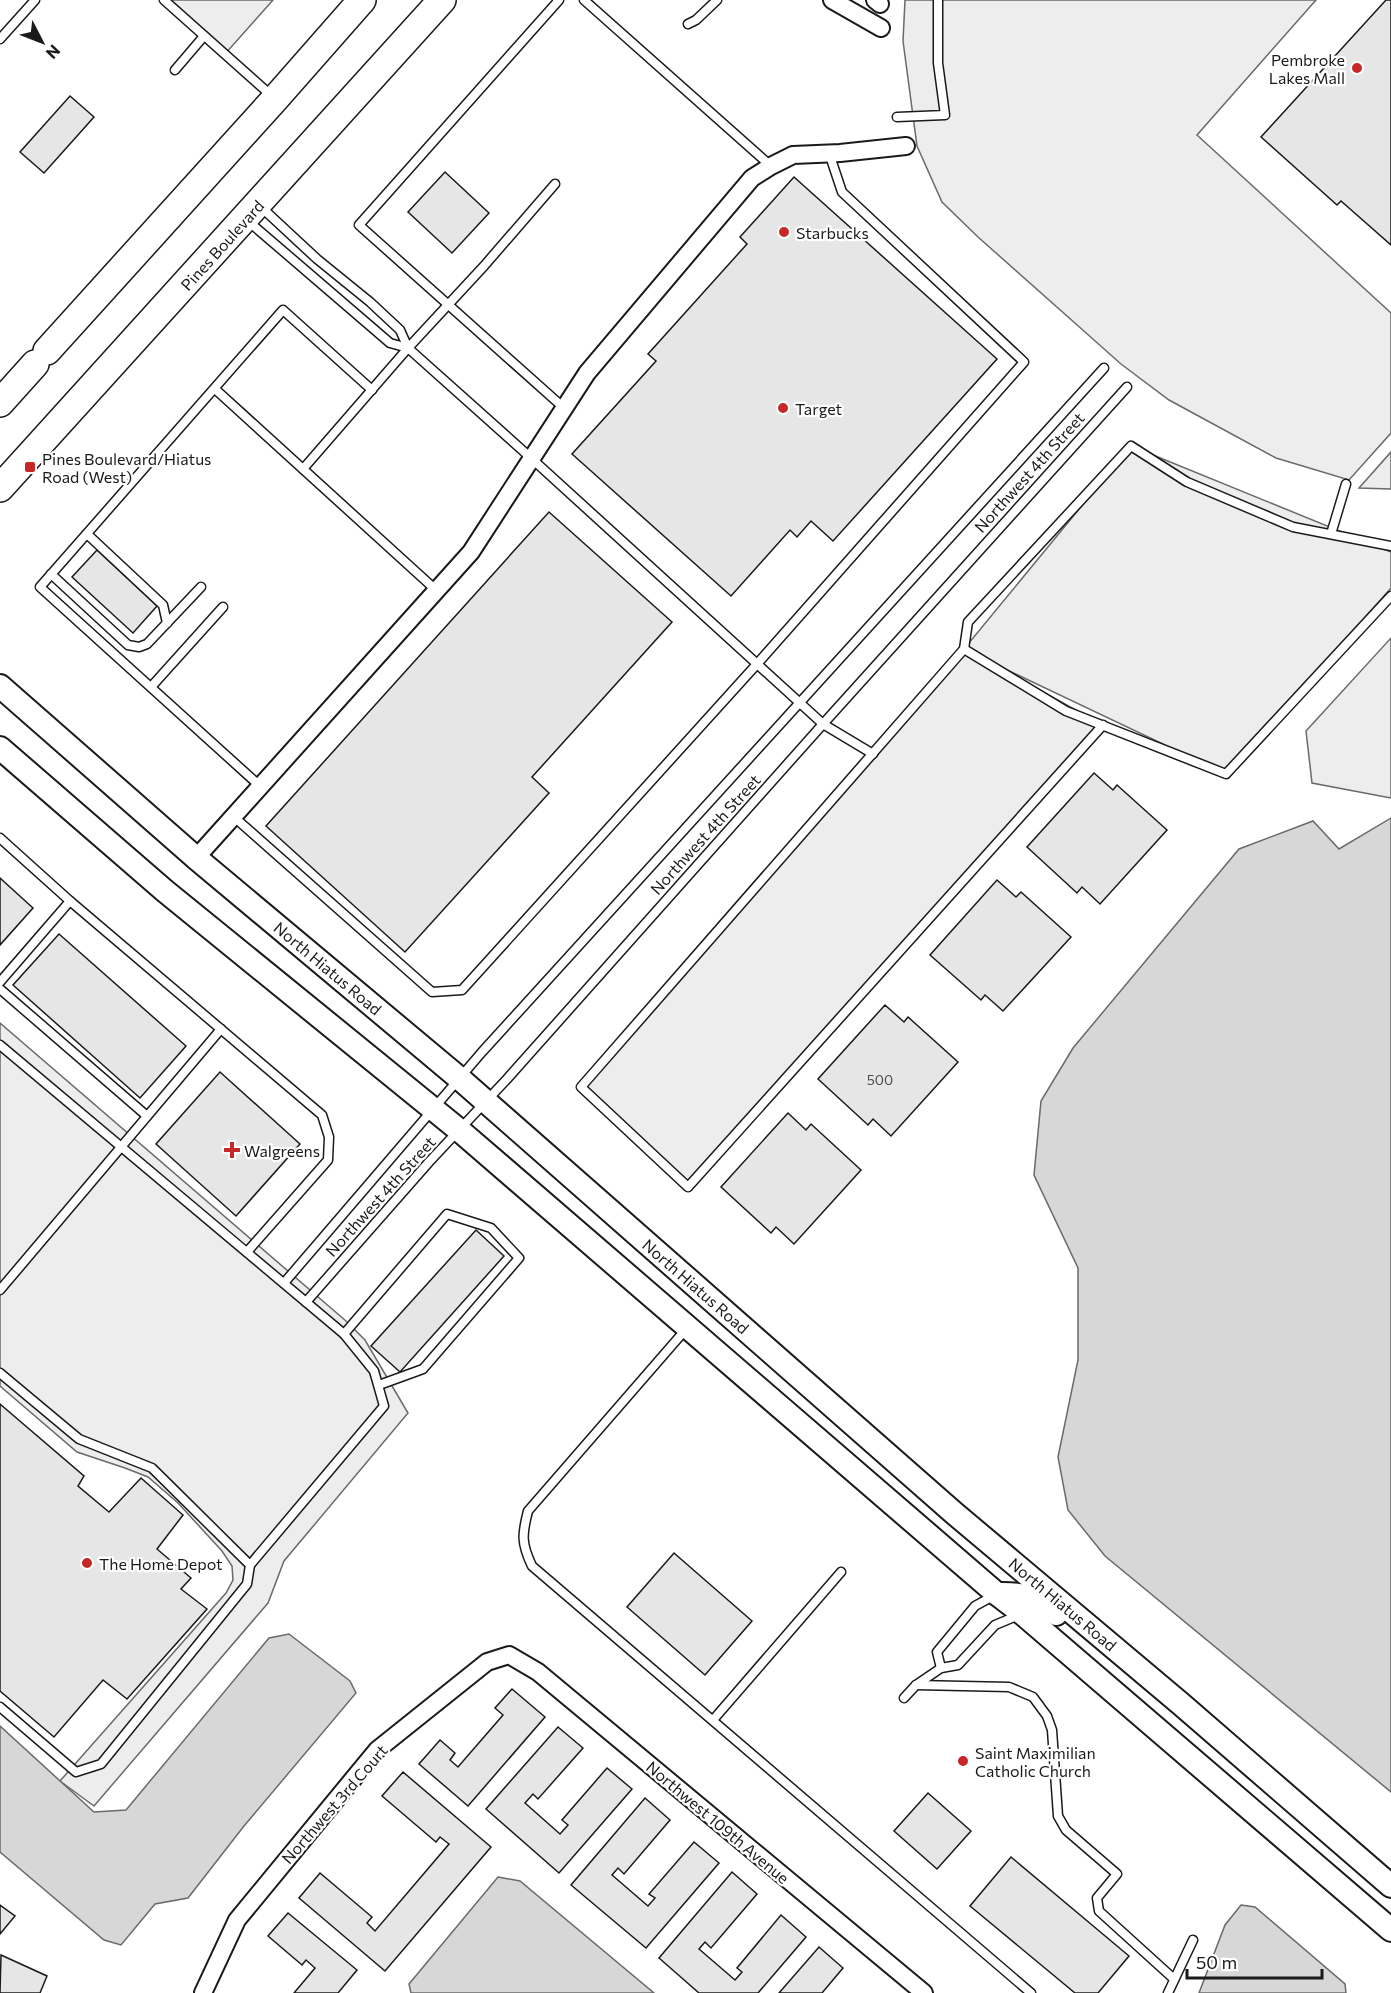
<svg xmlns="http://www.w3.org/2000/svg" width="1391" height="1993" viewBox="0 0 1391 1993" font-family="Commissioner,sans-serif">
<style>
.built{fill:#ededed;stroke:#6a6a6a;stroke-width:1.5}
.water{fill:#d7d7d7;stroke:#6a6a6a;stroke-width:1.5}
.building{fill:#e6e6e6;stroke:#1a1a1a;stroke-width:1.5}
.lines{fill:none;stroke-linecap:round;stroke-linejoin:round}
.service-casing{stroke:#1a1a1a;stroke-width:11}
.minor-casing{stroke:#1a1a1a;stroke-width:20}
.secondary-casing{stroke:#1a1a1a;stroke-width:26}
.trunk-casing{stroke:#1a1a1a;stroke-width:30}
.service{stroke:#fff;stroke-width:8}
.minor{stroke:#fff;stroke-width:16}
.secondary{stroke:#fff;stroke-width:22}
.trunk{stroke:#fff;stroke-width:27}
.poi-dot{fill:#c62828;stroke:#fff;stroke-width:2}
.labels{text-anchor:middle;dominant-baseline:central;stroke-width:4.5;stroke-linejoin:round;paint-order:stroke}
.number-label{font-size:14px;fill:#4d4d4d}
.poi-label{font-size:16px;fill:#1a1a1a;stroke:#fff;text-anchor:start}
.street-label{font-size:16px;fill:#1a1a1a;stroke:#fff}
</style>
<rect width="100%" height="100%" fill="#fff"/>
<g class="built">
<polygon points="162,0 273,0 225,54"/>
<polygon points="905,0 1316,0 1197,135 1391,313 1391,433 1349,480 1276,458 1169,400 1121,364 978,237 942,202 917,146 903,41"/>
<polygon points="1131,446 1391,552 1391,588 1226,774 978,656 1103,725 688,1187 581,1087 964,649"/>
<polygon points="1391,452 1391,489 1359,488"/>
<polygon points="1391,638 1391,798 1312,783 1306,731"/>
<polygon points="0,1023 346,1321 365,1340 408,1413 284,1561 268,1603 94,1806 60,1781 226,1593 233,1580 232,1566 222,1551 178,1503 148,1477 125,1468 77,1452 0,1386"/>
</g>
<g class="water">
<polygon points="1391,818 1391,1792 1105,1556 1068,1510 1058,1457 1078,1360 1078,1268 1034,1175 1041,1101 1073,1048 1239,849 1313,821 1339,849"/>
<polygon points="289,1634 350,1681 356,1693 244,1826 188,1898 155,1904 121,1945 104,1940 0,1852 0,1726 94,1812 126,1810 269,1638"/>
<polygon points="498,1877 520,1881 654,1993 411,1993 409,1984"/>
<polygon points="1241,1905 1255,1907 1345,1984 1346,1993 1199,1993 1225,1925"/>
</g>
<g class="building">
<polygon points="1386,0 1391,0 1391,245 1341,201 1337,205 1261,137"/>
<polygon points="70,96 94,117 44,173 20,152"/>
<polygon points="445,172 489,213 452,253 408,212"/>
<polygon points="794,177 997,359 833,541 811,521 797,537 790,530 731,596 572,454 656,361 648,354 747,244 740,237"/>
<polygon points="549,512 672,622 532,777 549,793 405,952 266,826"/>
<polygon points="97,550 157,606 133,633 72,577"/>
<polygon points="1094,773 1113,790 1117,785 1167,830 1100,904 1082,887 1077,893 1027,847"/>
<polygon points="0,878 33,908 0,945"/>
<polygon points="997,880 1016,897 1021,892 1071,937 1003,1011 985,995 981,1000 930,955"/>
<polygon points="59,934 186,1046 140,1098 13,985"/>
<polygon points="885,1005 904,1022 908,1017 958,1062 891,1136 873,1119 868,1125 818,1079"/>
<polygon points="220,1072 300,1144 236,1216 156,1144"/>
<polygon points="788,1113 806,1130 811,1124 861,1170 794,1244 776,1227 771,1233 721,1187"/>
<polygon points="476,1230 504,1256 400,1372 371,1346"/>
<polygon points="0,1404 84,1476 78,1486 109,1512 141,1478 183,1515 157,1549 191,1578 181,1589 207,1609 127,1699 103,1680 54,1737 0,1691"/>
<polygon points="674,1553 752,1621 705,1675 627,1607"/>
<polygon points="512,1689 545,1717 468,1806 419,1764 440,1740 455,1753 450,1760 458,1767 503,1715 495,1708"/>
<polygon points="558,1727 583,1748 538,1799 533,1794 525,1803 560,1834 568,1825 562,1820 607,1768 632,1789 559,1873 486,1809"/>
<polygon points="403,1772 491,1847 385,1971 299,1898 320,1873 372,1917 367,1923 375,1931 449,1844 440,1837 436,1842 382,1796"/>
<polygon points="928,1793 971,1831 937,1869 894,1831"/>
<polygon points="645,1798 670,1820 624,1874 618,1868 612,1875 648,1906 655,1898 649,1894 694,1842 719,1863 646,1948 571,1885"/>
<polygon points="1011,1857 1129,1956 1098,1993 1075,1993 970,1906"/>
<polygon points="732,1872 757,1894 711,1948 705,1942 699,1949 735,1980 742,1972 737,1968 781,1915 806,1937 758,1993 699,1993 659,1958"/>
<polygon points="0,1905 15,1916 0,1934"/>
<polygon points="288,1913 357,1970 338,1993 294,1993 315,1968 306,1960 302,1965 268,1936"/>
<polygon points="819,1947 843,1968 822,1993 779,1993"/>
<polygon points="1,1955 47,1976 40,1993 0,1993"/>
</g>
<g class="lines">
<g class="service-casing">
<g id="service">
<polyline points="164,0 273,97"/>
<polyline points="559,0 359,225 564,408"/>
<polyline points="584,0 771,166"/>
<polyline points="688,24 696,20 717,0"/>
<polyline points="0,39 35,0"/>
<polyline points="175,70 204,36"/>
<polyline points="897,117 945,115 938,63 938,0"/>
<polyline points="261,207 317,259 370,302 400,330 408,348 531,458 823,724 873,754"/>
<polyline points="248,221 390,343 408,348"/>
<polyline points="215,389 437,591"/>
<polyline points="303,469 408,348 484,266 555,184"/>
<polyline points="87,534 163,605 167,623"/>
<polyline points="1331,534 1346,484"/>
<polyline points="51,574 128,645 139,647 147,644 201,587"/>
<polyline points="964,649 1066,711 1226,774 1391,596"/>
<polyline points="151,687 223,607"/>
<polyline points="1103,725 688,1187 581,1087 964,649 968,622 1131,446 1187,482 1293,527 1391,546"/>
<polyline points="261,787 40,587 283,310 372,390"/>
<polyline points="234,817 432,992 462,990 757,664 1024,362 842,192 829,153"/>
<polyline points="0,838 70,901 0,982"/>
<polyline points="70,901 322,1115 329,1137 328,1160 247,1252"/>
<polyline points="0,989 147,1116"/>
<polyline points="0,1045 344,1334 374,1371 384,1406 250,1565 152,1468 79,1439 0,1373"/>
<polyline points="284,1283 482,1052 1104,368"/>
<polyline points="0,1290 221,1029"/>
<polyline points="306,1302 429,1162 507,1079 823,724 1127,387"/>
<path d="M687 1328 528 1511C522 1534 521 1543 532 1566L1031 1993"/>
<polyline points="344,1334 447,1214 491,1228 519,1258 423,1369 379,1385"/>
<polyline points="941,1668 937,1652 975,1606 995,1595"/>
<polyline points="916,1685 1009,1687 1033,1697 1047,1716 1052,1730 1058,1816 1066,1830 1117,1874 1097,1898 1099,1911 1174,1979"/>
<polyline points="904,1698 916,1685 941,1668 958,1665 995,1625 1019,1615"/>
<polyline points="0,1707 76,1772 101,1764 247,1584 250,1565"/>
<polyline points="713,1720 841,1572"/>
<polyline points="1168,1993 1193,1940"/>
</g>
</g>
<g class="minor-casing">
<g id="minor">
<polyline points="832,0 881,28"/>
<polyline points="875,0 880,4"/>
<polyline points="196,858 471,552 587,373 752,178 771,166 793,155 840,153 906,146"/>
<polyline points="203,1993 237,1920 377,1750 487,1662 509,1655 538,1672 924,1993"/>
</g>
</g>
<g class="secondary-casing">
<g id="secondary">
<polyline points="0,686 196,858 459,1078 954,1513 1181,1704 1391,1886"/>
<polyline points="0,748 165,891 459,1130 997,1594 1023,1614 1391,1930"/>
<path d="M997 1594C1026 1593 1033 1597 1056 1614"/>
</g>
</g>
<g class="trunk-casing">
<g id="trunk">
<polyline points="47,351 275,99 362,0"/>
<polyline points="0,403 35,364"/>
<polyline points="0,488 442,0"/>
</g>
</g>
<use href="#service" class="service"/>
<use href="#minor" class="minor"/>
<use href="#secondary" class="secondary"/>
<use href="#trunk" class="trunk"/>
</g>
<g class="poi-dot">
<circle cx="1357" cy="68" r="6"/>
<circle cx="784" cy="232" r="6"/>
<circle cx="783" cy="408" r="6"/>
<rect x="24" y="461" width="12" height="12" rx="3"/>
<path d="M229 1141h6v6h6v6h-6v6h-6v-6h-6v-6h6z"/>
<circle cx="87" cy="1563" r="6"/>
<circle cx="963" cy="1761" r="6"/>
</g>
<g class="labels">
<g class="number-label">
<text x="880" y="1079">500</text>
</g>
<g class="poi-label">
<text x="1345" y="59" text-anchor="end">Pembroke<tspan x="1345" dy="18">Lakes Mall</tspan></text>
<text x="796" y="232">Starbucks</text>
<text x="795" y="408">Target</text>
<text x="42" y="458">Pines Boulevard/Hiatus<tspan x="42" dy="18">Road (West)</tspan></text>
<text x="244" y="1150">Walgreens</text>
<text x="99" y="1563">The Home Depot</text>
<text x="975" y="1752">Saint Maximilian<tspan x="975" dy="18">Catholic Church</tspan></text>
</g>
<g class="street-label">
<text transform="translate(222 245) rotate(-48)">Pines Boulevard</text>
<text transform="translate(1029 472) rotate(-48)">Northwest 4th Street</text>
<text transform="translate(705 834) rotate(-48)">Northwest 4th Street</text>
<text transform="translate(328 968) rotate(40)">North Hiatus Road</text>
<text transform="translate(380 1196) rotate(-48)">Northwest 4th Street</text>
<text transform="translate(696 1286) rotate(41)">North Hiatus Road</text>
<text transform="translate(1063 1604) rotate(40)">North Hiatus Road</text>
<text transform="translate(334 1804) rotate(-49)">Northwest 3rd Court</text>
<text transform="translate(718 1822) rotate(40)">Northwest 109th Avenue</text>
</g>
</g>
<g transform="translate(42 42) rotate(132)" stroke="#ffffff" stroke-width="4.5" paint-order="stroke">
<path d="M0-4.5L10 22L0 15L-10 22Z" fill="#1a1a1a"/>
<text y="-9" font-size="16" font-weight="bold" text-anchor="middle" fill="#1a1a1a">N</text>
</g>
<path d="M1187 1969v9h135v-9" fill="none" stroke="#1a1a1a" stroke-width="3"/>
<text x="1196" y="1969" font-size="18" fill="#1a1a1a" stroke="#ffffff" stroke-width="4.5" paint-order="stroke">50 m</text>
</svg>
